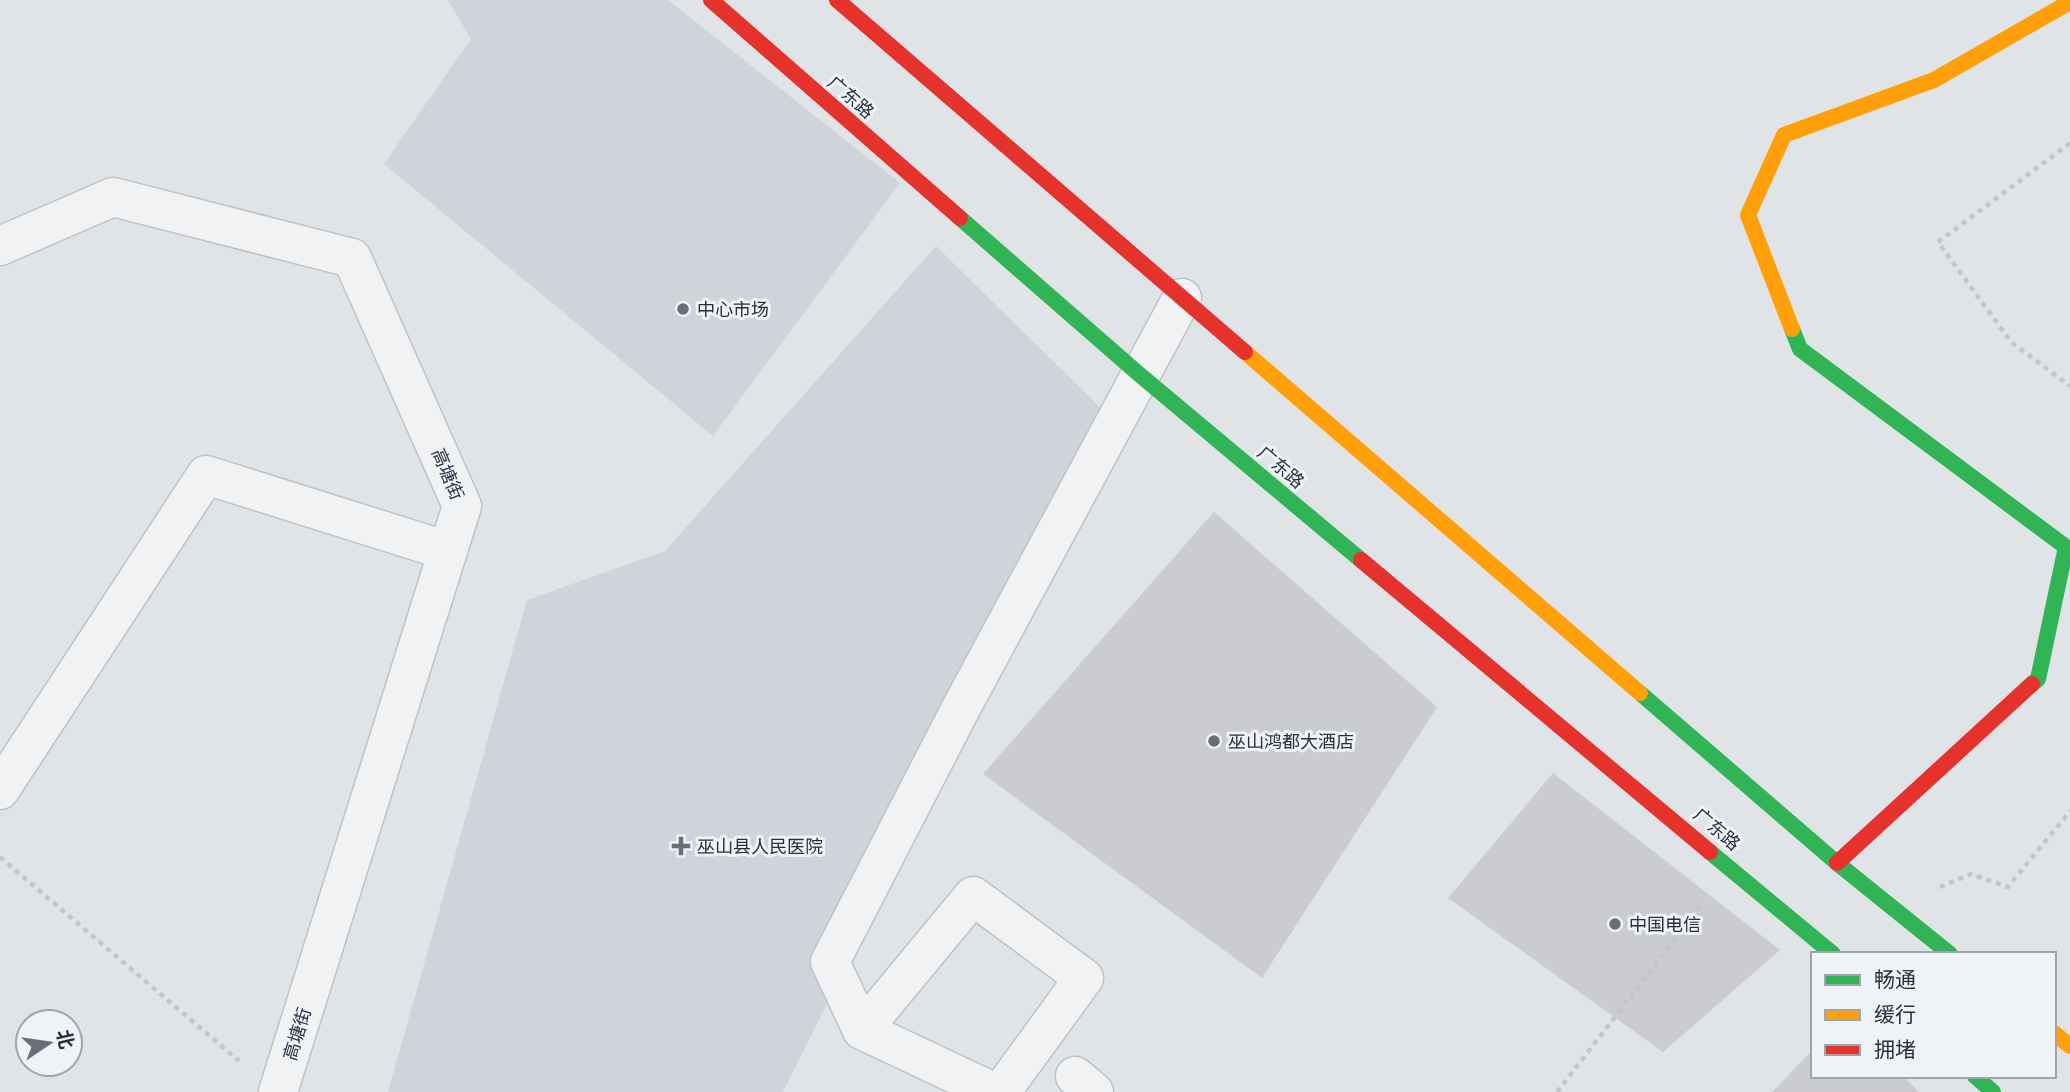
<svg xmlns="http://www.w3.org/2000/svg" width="2070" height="1092" viewBox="0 0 2070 1092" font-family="'Roboto Condensed','Noto Sans SC',sans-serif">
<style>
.built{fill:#cfd3da}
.building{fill:#cacccf}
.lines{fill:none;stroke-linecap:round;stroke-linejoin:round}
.street-casing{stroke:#bfc2c5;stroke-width:41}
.path{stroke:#c3c5ca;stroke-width:4.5;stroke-dasharray:5 5;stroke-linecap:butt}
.street{stroke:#f1f2f3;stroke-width:38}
.fast{stroke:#30b455;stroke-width:16}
.slow{stroke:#ff9f0a;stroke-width:16}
.jam{stroke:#e5322d;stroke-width:16}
.poi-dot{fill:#696f7a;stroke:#eff2f6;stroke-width:2.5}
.labels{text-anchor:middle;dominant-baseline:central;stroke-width:6;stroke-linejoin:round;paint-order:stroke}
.street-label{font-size:18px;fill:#283040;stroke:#eff2f6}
.poi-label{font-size:18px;fill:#283040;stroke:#eff2f6;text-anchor:start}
</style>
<rect width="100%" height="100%" fill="#e1e4e7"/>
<g class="built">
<polygon points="448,0 668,0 900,183 713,436 384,164 471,39"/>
<polygon points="936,246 1115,422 783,1092 388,1092 527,600 665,551"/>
</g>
<g class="building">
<polygon points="1214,512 1437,707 1262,978 983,774"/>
<polygon points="1553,773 1780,950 1663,1052 1448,898"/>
<polygon points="1813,1050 1813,1076 1903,1076 1919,1092 1772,1092"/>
</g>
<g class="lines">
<g class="street-casing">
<g id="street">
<polyline points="0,246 113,197 352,258 462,506 278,1092"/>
<polyline points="0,790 206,475 448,551"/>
<polyline points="862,1030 973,896 1084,978 1001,1092"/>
<polyline points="1075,1076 1094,1092"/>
<polyline points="993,1092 862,1030 830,962 960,710 1182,298"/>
</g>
</g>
<g class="path">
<polyline points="2070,143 1938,242 2011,342 2070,386"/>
<polyline points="0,857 239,1061"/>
<polyline points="1940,887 1971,874 2008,887 2070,811"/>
<polyline points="1557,1092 1702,904"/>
</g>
<use href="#street" class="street"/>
<g class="fast">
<polyline points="960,218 1140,375 1361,560"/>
<polyline points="1792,329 1800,349 2066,547 2038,679 2032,684"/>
<polyline points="1640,693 1837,863 1950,954"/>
<polyline points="1710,852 1833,954"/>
<polyline points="1975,1076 1993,1092"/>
</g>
<g class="slow">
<polyline points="1792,329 1748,215 1784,135 1934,80 2070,2"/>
<polyline points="1245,352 1640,693"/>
<polyline points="2054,1033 2070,1046"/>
</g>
<g class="jam">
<polyline points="711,0 960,218"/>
<polyline points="837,0 1245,352"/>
<polyline points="1361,560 1710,852"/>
<polyline points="1837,863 2032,684"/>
</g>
</g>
<g class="poi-dot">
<circle cx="683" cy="309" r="7"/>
<circle cx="1214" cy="741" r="7"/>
<path d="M677.5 835.5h7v7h7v7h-7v7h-7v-7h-7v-7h7z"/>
<circle cx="1615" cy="924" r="7"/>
</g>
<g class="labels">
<g class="street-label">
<text transform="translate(851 97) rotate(41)">广东路</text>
<text transform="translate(1281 467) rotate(40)">广东路</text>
<text transform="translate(448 474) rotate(67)">高塘街</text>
<text transform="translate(1717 829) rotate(40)">广东路</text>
<text transform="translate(297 1034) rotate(-73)">高塘街</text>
</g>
<g class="poi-label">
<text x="697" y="309">中心市场</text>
<text x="1228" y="741">巫山鸿都大酒店</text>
<text x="697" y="846">巫山县人民医院</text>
<text x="1629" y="924">中国电信</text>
</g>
</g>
<rect x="1811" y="952" width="245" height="126" fill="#eff2f6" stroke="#9fa4ad" stroke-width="2"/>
<rect x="1825" y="975" width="35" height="10" fill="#30b455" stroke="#9fa4ad" stroke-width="2"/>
<text x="1874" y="987" font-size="21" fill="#283040">畅通</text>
<rect x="1825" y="1010" width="35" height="10" fill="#ff9f0a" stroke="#9fa4ad" stroke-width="2"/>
<text x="1874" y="1022" font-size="21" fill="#283040">缓行</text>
<rect x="1825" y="1045" width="35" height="10" fill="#e5322d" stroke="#9fa4ad" stroke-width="2"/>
<text x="1874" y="1057" font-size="21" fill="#283040">拥堵</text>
<g transform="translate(49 1043) rotate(77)"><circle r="33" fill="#eff2f6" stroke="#9fa4ad" stroke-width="2"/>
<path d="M0-5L12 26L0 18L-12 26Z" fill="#696f7a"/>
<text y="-10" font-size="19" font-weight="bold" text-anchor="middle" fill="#283040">北</text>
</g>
</svg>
